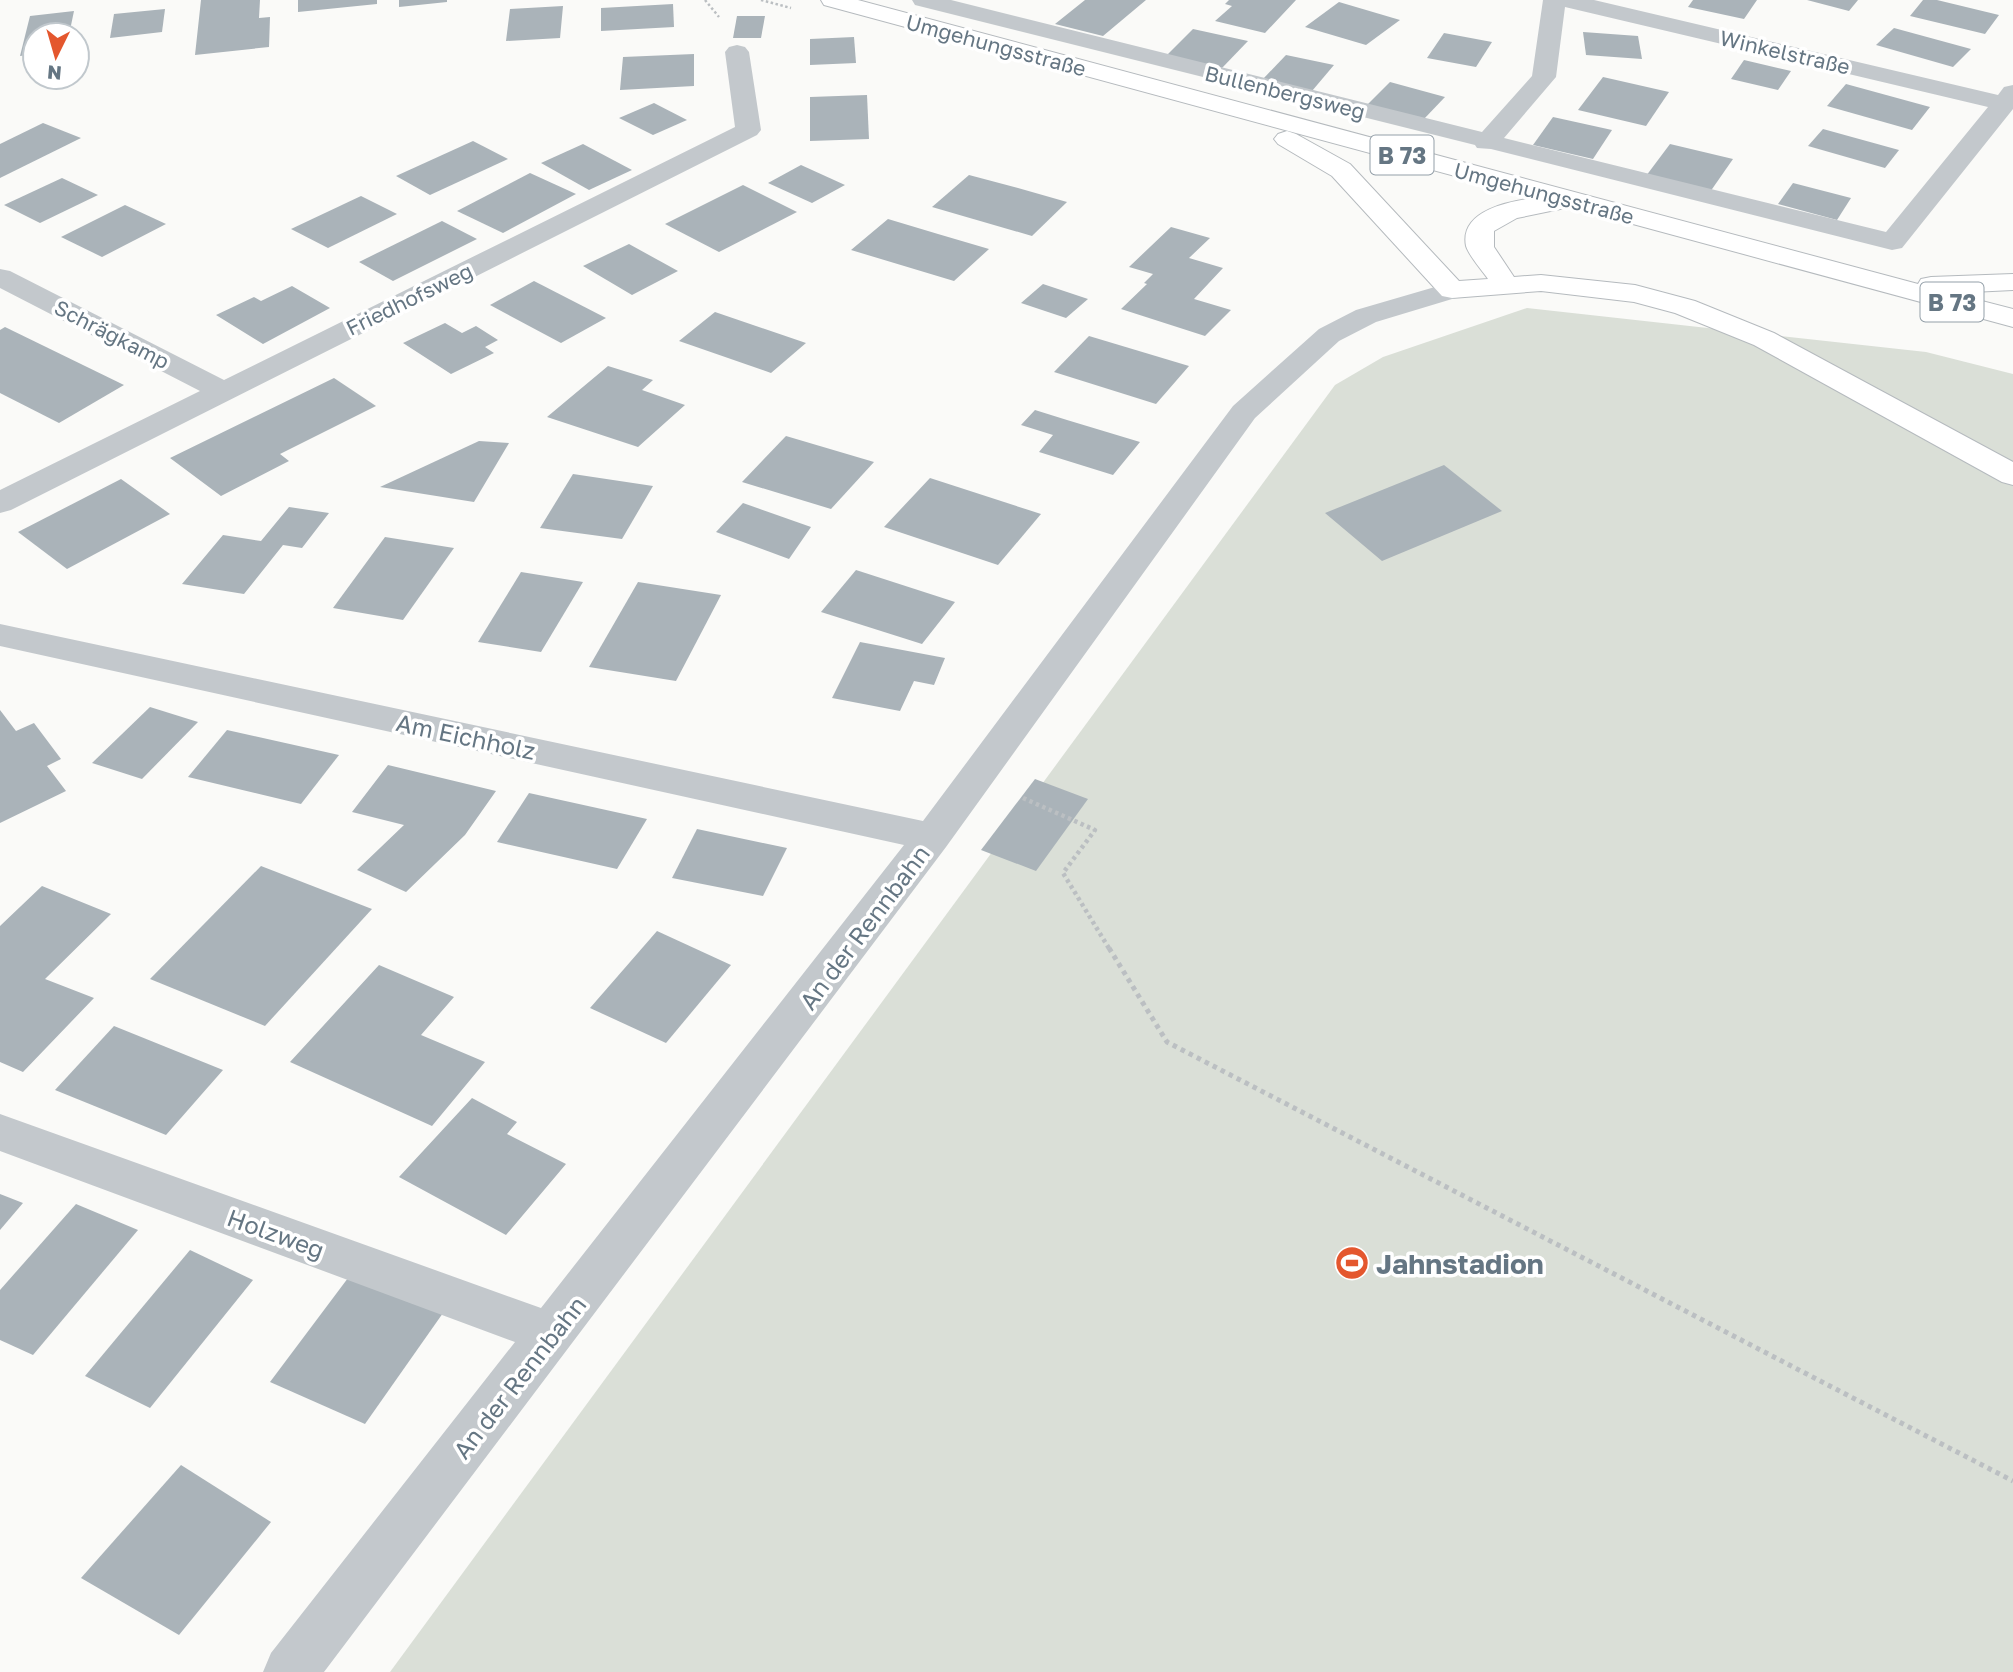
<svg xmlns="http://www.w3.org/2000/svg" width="2013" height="1672" viewBox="0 0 2013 1672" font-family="'Golos Text',sans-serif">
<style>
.green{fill:#dadfd7}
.building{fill:#aab3b9}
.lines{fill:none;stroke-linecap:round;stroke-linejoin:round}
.major-casing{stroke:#b5babe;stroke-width:2}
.path-far2{stroke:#bbbfc2;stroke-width:2.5;stroke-dasharray:2.5 2.5;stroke-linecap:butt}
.path-far1{stroke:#bbbfc2;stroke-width:4.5;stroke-dasharray:3.5 3.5;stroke-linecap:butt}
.path{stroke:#bbbfc2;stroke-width:5;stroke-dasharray:4.5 4.5;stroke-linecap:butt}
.minor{fill:#c3c8cc;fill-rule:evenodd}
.major{fill:#fff;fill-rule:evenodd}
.labels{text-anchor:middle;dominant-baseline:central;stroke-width:7;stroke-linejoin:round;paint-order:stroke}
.far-street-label{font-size:21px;fill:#657683;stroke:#fff}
.shield{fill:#fff;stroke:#939fa8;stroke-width:2}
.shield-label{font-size:23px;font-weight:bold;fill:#657683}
.street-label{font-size:24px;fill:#657683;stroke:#fff}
.near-poi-label{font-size:28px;font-weight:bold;fill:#657683;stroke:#fff;text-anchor:start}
</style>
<rect width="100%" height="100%" fill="#fafaf8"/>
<polygon class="green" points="1527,308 1926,352 2013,374 2013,1672 390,1672 1335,385 1383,357"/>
<g class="building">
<polygon points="201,0 260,0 259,18 270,17 269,47 195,55"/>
<polygon points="298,0 377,0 377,4 298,12"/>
<polygon points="399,0 447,0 447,2 399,7"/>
<polygon points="1085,0 1146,0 1103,36 1055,24"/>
<polygon points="1229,0 1296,0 1265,33 1215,21 1232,6 1225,4"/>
<polygon points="1693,0 1757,0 1744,19 1688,7"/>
<polygon points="1807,0 1858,0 1849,11"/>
<polygon points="1923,0 1937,0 1999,15 1985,34 1910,16"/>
<polygon points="1339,2 1400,20 1366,45 1305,27"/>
<polygon points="673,4 674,27 601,31 601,8"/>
<polygon points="563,6 560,38 506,41 510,9"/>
<polygon points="165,9 162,32 110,38 114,14"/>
<polygon points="74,11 69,35 35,35 35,54 20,56 30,16"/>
<polygon points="737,16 765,16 761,38 733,38"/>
<polygon points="1894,28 1971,49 1953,67 1876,45"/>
<polygon points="1193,29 1248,41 1222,68 1166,56"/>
<polygon points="1583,32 1638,36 1642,59 1586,55"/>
<polygon points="1444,33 1492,42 1476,67 1427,58"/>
<polygon points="854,37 856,63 810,65 810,39"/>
<polygon points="694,54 694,86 620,90 623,57"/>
<polygon points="1286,55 1334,65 1312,91 1263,79"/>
<polygon points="1744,60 1791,71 1778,90 1731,79"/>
<polygon points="1603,77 1669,92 1646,126 1578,110"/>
<polygon points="1390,82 1445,97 1423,120 1367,105"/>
<polygon points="1846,84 1930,107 1912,130 1827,106"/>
<polygon points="867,95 869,139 810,141 810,97"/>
<polygon points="654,103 687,120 653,135 619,118"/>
<polygon points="1553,117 1612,130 1593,159 1533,145"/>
<polygon points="43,123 81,138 0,178 0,144"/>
<polygon points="1823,129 1899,150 1885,168 1808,146"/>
<polygon points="473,141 508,159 430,195 396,176"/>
<polygon points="583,144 632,170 589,190 541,163"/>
<polygon points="1670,144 1733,159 1710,192 1646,176"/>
<polygon points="801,165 845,185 812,203 768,183"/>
<polygon points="530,173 576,194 503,233 457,211"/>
<polygon points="969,175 1018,188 1067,202 1032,236 932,207"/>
<polygon points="62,178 98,195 40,223 4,205"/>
<polygon points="1793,183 1851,198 1837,220 1778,204"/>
<polygon points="743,185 797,212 719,252 665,224"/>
<polygon points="361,196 397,214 328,248 291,229"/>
<polygon points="125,205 166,224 102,257 61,237"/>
<polygon points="888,219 938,234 989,249 954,281 851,250"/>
<polygon points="442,221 477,239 393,281 359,262"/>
<polygon points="1171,227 1210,238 1189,258 1223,268 1194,299 1231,310 1205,336 1121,309 1147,284 1144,283 1153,274 1129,267"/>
<polygon points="629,244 678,271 632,295 583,266"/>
<polygon points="534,281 606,318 561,343 490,305"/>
<polygon points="1043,284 1088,299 1066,318 1021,303"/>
<polygon points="292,286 330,308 263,344 216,315 254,297 261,301"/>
<polygon points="715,312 806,343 771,373 679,341"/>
<polygon points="445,323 462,333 476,326 498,340 485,347 494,353 451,374 403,343"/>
<polygon points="5,327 124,385 59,423 0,393 0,330"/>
<polygon points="1089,336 1189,366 1156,404 1054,372"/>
<polygon points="608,366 653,380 642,390 685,405 638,447 547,417"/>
<polygon points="334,378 376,406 280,454 289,461 221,496 170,458"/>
<polygon points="1035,410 1067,420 1140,442 1113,475 1039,452 1053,435 1021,425"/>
<polygon points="786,436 874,462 831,509 742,482"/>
<polygon points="479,441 509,443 474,502 380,487"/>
<polygon points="1444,465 1502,511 1382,561 1325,513"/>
<polygon points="573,474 653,486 622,539 540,528"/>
<polygon points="930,478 1041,514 998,565 884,527"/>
<polygon points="121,479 170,514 67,569 18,532"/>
<polygon points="743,503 811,527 789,559 716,532"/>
<polygon points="289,507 329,513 302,548 283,545 244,594 182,584 223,535 261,541"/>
<polygon points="385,537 454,548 403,620 333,608"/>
<polygon points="856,570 955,602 922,644 821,612"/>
<polygon points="521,572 583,582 541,652 478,642"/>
<polygon points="638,582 721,595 676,681 589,667"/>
<polygon points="860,642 945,658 934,685 914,681 900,711 832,698"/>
<polygon points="150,707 198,722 142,779 92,763"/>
<polygon points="0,710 16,731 34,723 61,759 47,766 66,791 0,823"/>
<polygon points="227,730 339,755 301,804 188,777"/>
<polygon points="388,765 496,791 465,835 406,892 357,870 404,825 352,812"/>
<polygon points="1035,779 1088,799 1036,871 981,850"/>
<polygon points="529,793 647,819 617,869 497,842"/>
<polygon points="697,829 787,848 763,896 672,878"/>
<polygon points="261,866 372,909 265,1026 150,979"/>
<polygon points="42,886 111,914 45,979 94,998 23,1072 0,1062 0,926"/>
<polygon points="657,931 731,965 666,1043 590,1008"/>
<polygon points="379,965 454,997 421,1035 485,1062 432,1126 290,1062"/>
<polygon points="114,1026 223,1070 166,1135 55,1090"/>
<polygon points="472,1098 517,1122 507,1134 566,1164 506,1235 399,1177"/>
<polygon points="0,1194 23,1203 0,1230"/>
<polygon points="76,1204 138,1230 33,1355 0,1340 0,1290"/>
<polygon points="190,1250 253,1280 150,1408 85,1376"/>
<polygon points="351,1274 443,1313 365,1424 270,1382"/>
<polygon points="181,1465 271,1522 179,1635 81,1578"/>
</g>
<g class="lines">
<g class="major-casing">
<path id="major" d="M821 0H858L1918 284 1921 279 1931 277 2013 274V290L1951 293 2013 309V327L1570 207 1517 218 1494 231V247L1514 277 1541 275 1635 285 1695 301 1774 333 2013 462V485L2002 482 1754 345 1675 313 1634 302 1541 291 1452 298 1442 296 1332 176 1278 144 1274 139 1278 134 1287 131 1296 134 1350 164 1459 281 1488 279C1482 270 1469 256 1466 246 1459 210 1511 201 1536 198L824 5Z"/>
</g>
<g class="path-far2">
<polyline points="705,0 719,17"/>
<polyline points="761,0 791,8"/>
</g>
<polyline class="path-far1" points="1023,798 1095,830 1063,873 1110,950"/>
<polyline class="path" points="1109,948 1167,1042 2013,1481"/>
<g class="minor">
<path d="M912 0H951L1482 132 1532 76 1543 0H1594L1998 95 2004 87 2013 85V109L1902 248 1892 250 1491 149 1477 148 1475 145 915 5ZM1565 7 1988 107 1886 232 1504 138 1556 77Z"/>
<polygon points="737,45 745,47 749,52 761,130 757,135 11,510 0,513 0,490 200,391 0,288 0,269 10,271 224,380 735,127 725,52 729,47"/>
<polygon points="1452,282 1462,284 1466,290 1462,296 1376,322 1339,341 1255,418 946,847 324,1672 263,1672 271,1653 515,1342 0,1151 0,1114 541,1308 904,845 0,646 0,624 923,821 1233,406 1319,329 1356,310"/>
</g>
<use href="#major" class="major"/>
</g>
<defs>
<g id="stadium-disc" transform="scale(1.75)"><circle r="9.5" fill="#e4572e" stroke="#fff"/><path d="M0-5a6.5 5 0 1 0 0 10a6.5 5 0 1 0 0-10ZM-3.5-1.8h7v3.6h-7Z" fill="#fff"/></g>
</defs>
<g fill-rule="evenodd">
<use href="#stadium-disc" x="1352" y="1263"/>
</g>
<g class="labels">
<g class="far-street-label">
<text transform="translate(996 45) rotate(15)">Umgehungsstraße</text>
<text transform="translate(1785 52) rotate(13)">Winkelstraße</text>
<text transform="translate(1285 92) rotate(14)">Bullenbergsweg</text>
<text transform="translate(1544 193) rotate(15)">Umgehungsstraße</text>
<text transform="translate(409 299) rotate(-26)">Friedhofsweg</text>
<text transform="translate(112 334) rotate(27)">Schrägkamp</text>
</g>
<g class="shield">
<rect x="1370.5" y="135.5" width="63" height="39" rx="5"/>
<rect x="1920.5" y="282.5" width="63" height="39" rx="5"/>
</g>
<g class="shield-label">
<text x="1402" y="155">B 73</text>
<text x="1952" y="302">B 73</text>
</g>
<g class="street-label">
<text transform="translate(466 736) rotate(12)">Am Eichholz</text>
<text transform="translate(864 927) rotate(-53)">An der Rennbahn</text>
<text transform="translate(276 1233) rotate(20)">Holzweg</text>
<text transform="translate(519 1377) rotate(-52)">An der Rennbahn</text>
</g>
<g class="near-poi-label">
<text x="1376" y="1263">Jahnstadion</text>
</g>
</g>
<g transform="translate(56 56) rotate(185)"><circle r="33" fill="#ffffff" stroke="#c1c8cd" stroke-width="2"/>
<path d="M0-5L12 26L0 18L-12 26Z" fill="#e4572e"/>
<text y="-10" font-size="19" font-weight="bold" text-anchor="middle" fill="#657683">N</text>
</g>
</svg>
